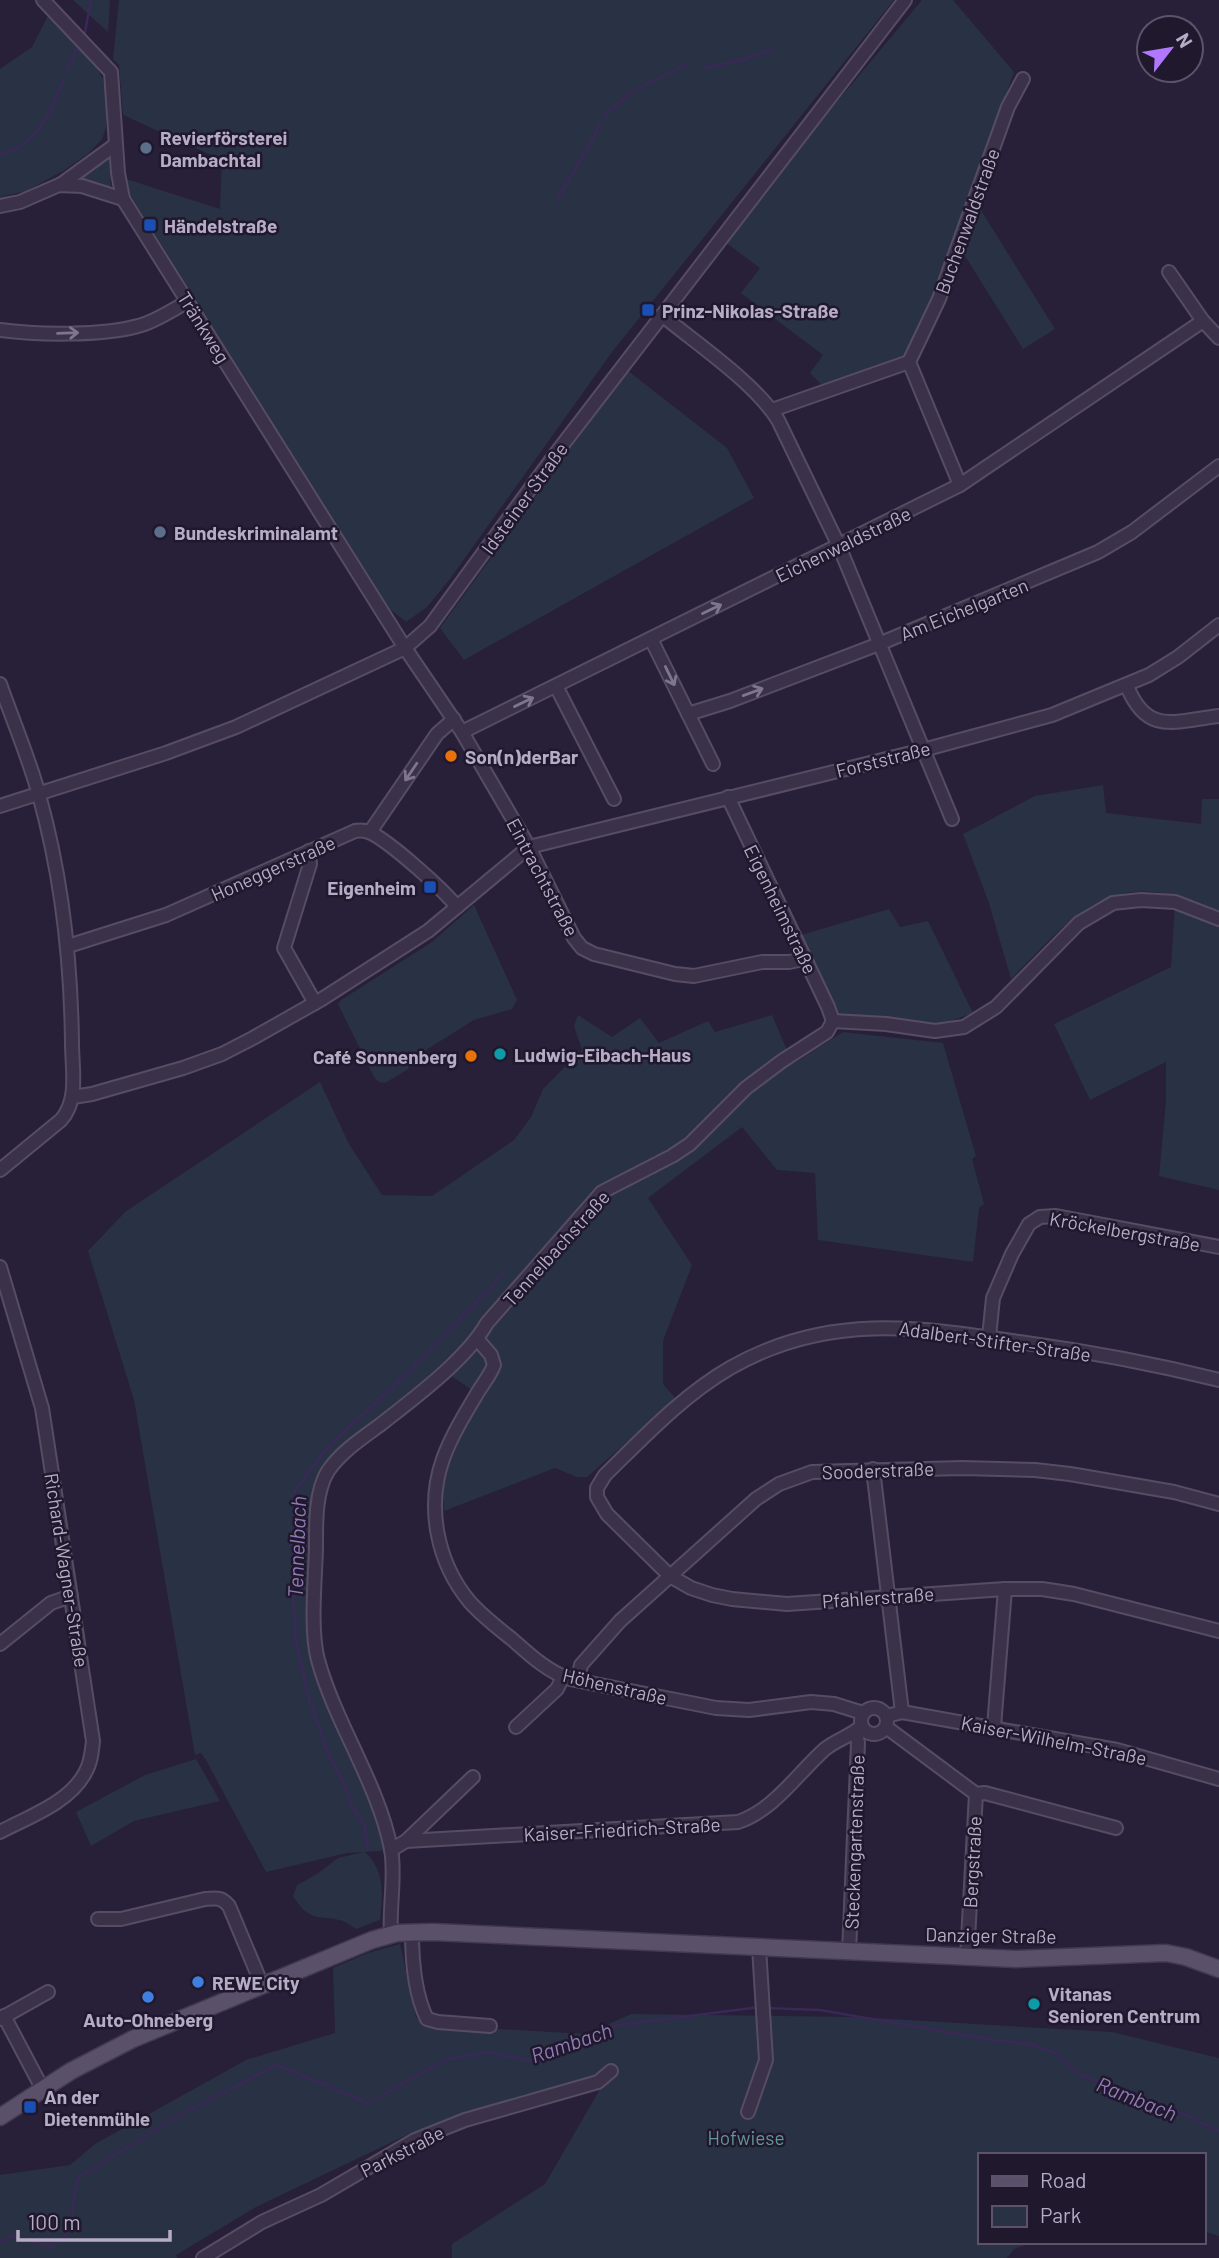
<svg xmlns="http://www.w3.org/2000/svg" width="1219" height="2258" viewBox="0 0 1219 2258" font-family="Barlow,sans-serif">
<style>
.green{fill:#293145}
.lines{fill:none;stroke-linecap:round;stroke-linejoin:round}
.stream{stroke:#3a2856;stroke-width:2.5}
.minor-casing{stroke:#564d64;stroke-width:16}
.major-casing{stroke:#413950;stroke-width:19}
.minor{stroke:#3b3249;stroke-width:12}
.major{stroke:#5a506a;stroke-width:16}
.oneway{stroke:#7f758e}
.service-dot{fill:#5c6f8a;stroke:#20182d;stroke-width:2.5}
.transit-dot{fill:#1a4fb4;stroke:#20182d;stroke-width:2.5}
.food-dot{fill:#e8710a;stroke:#20182d;stroke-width:2.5}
.culture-dot{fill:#0f9aa8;stroke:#20182d;stroke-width:2.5}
.shop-dot{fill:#3f7fe0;stroke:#20182d;stroke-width:2.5}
.labels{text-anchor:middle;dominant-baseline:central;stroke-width:5;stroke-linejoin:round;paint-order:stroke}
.poi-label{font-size:19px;font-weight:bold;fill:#b7acc6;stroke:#20182d;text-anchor:start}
.street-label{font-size:19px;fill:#b7acc6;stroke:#20182d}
.park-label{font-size:19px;fill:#629698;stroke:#20182d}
.water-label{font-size:21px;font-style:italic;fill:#907ab5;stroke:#20182d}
</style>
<rect width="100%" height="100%" fill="#281f39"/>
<g class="green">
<polygon points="73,0 110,0 108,32"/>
<polygon points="119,0 894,0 612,352 450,579 427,607 406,622 390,609 129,193 123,178 220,209 222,160 123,115 119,65 113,59"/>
<polygon points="922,0 953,0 1014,72 935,300 905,360 824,387 810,373 823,355 741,293 760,268 725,242 811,133"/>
<polygon points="48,16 96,66 103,79 106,97 106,128 102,139 89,153 63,171 26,191 0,197 0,69 32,47"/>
<polygon points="105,159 109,160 111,188 83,180 83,176"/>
<polygon points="979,207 1055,329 1023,349 962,251"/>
<polygon points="627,370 727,448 754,498 464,660 440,628"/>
<path d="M1103 785 1106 813 1201 824 1202 799H1219V915C1204 908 1189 900 1174 896 1098 875 1059 932 1011 979L989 903 963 834 1035 796Z"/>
<polygon points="474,905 517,1000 512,1009 474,1020 418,1055 407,1070 385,1083 379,1082 374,1077 338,1004 341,1000 432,942"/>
<polygon points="1175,905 1219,923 1219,1190 1159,1176 1166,1101 1166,1062 1090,1100 1054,1024 1171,967"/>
<polygon points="889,909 900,927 928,921 973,1013 942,1024 844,1017 837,1013 801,935"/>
<path d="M578 1015 612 1037 640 1018 659 1043 708 1021 715 1032 772 1015 793 1064 843 1032 943 1043 976 1156 972 1159 984 1204 979 1208 973 1262 818 1240 815 1173 777 1170 742 1127 648 1198 692 1265 663 1341V1384L676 1399 587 1477H577L555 1468 444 1511 443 1488 450 1463 468 1420 472 1390 444 1371 363 1438 320 1490 317 1657 391 1850 365 1852C385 1871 383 1893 380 1920L356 1929C329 1907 315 1932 293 1896L297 1885 317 1874 338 1858 364 1852 347 1853 266 1872 206 1760 201 1753 195 1755 134 1400 88 1251 125 1212 320 1082 349 1144 382 1195 432 1196 514 1140 531 1117 543 1089 582 1050 574 1026Z"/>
<polygon points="196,1759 220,1801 134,1821 91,1846 76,1812 145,1775"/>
<polygon points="400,1944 416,2017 427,2025 587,2034 631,2014 856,2017 1112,2032 1219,2058 1219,2236 1203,2231 1203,2155 979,2155 979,2242 1034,2242 1014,2249 1007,2258 452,2258 452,2244 545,2184 603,2084 595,2077 482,2109 413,2132 256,2207 176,2255 177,2258 0,2258 0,2175 70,2165 95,2144 246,2060 335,2033 333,1968 368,1953"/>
</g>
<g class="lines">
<g class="stream">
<polyline points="85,32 91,0"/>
<polyline points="702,68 739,61 772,50"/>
<polyline points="67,71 78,47"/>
<polyline points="604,116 630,93 689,63"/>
<path d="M0 154C7 152 15 150 21 146 43 131 54 103 64 80"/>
<polyline points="557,199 585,153 601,122"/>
<polyline points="368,1849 365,1826 352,1806 341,1777 330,1758 309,1699 296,1640 292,1572 295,1491 326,1449 406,1374 504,1273"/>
<polyline points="767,2008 820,2010 993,2040 1031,2044 1057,2054 1082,2076 1179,2112 1219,2131"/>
<path d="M0 2242 11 2236 50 2246C54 2243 62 2239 65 2235 76 2221 71 2195 78 2178L178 2116 277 2065 368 2103 447 2059 489 2052 530 2061 618 2025 760 2007"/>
</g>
<g class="minor-casing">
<g id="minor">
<polyline points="43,0 111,72 118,173 123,199 405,648 462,732 529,847 574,938 582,948 594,954 675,974 694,976 762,962 789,962 804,959"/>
<polyline points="60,185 115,145"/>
<polyline points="0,206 20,202 59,185 82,186 123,199"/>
<polyline points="1169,272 1203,321 1219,338"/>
<path d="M662 315C697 344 754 382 778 420L839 546 952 819"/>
<path d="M0 330C37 335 102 336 138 326 155 322 172 310 187 302"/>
<polyline points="772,410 909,362"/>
<polyline points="960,485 909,362 939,299 1008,107 1023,79"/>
<polyline points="651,639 713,764"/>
<path d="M0 684C13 721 29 758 39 795 62 877 71 959 72 1043 72 1069 79 1100 61 1120L0 1170"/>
<polyline points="556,686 614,799"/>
<path d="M1127 686C1147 736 1175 721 1219 716"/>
<polyline points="688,714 730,701 879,644 1098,552 1132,532 1219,466"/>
<polyline points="462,732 960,485 1203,321"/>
<polyline points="728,797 828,1007 833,1021"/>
<polyline points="0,806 166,753 236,727 405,648 430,626 557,452 905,0"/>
<polyline points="370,832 437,734 454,719"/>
<polyline points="309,851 310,864 284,948 315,1003"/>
<path d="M68 946 166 915 355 831C361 830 365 830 371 833 390 842 444 890 457 907"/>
<polyline points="833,1021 886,1024 935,1031 964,1027 996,1007 1079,923 1113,903 1141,900 1175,902 1219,919"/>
<polyline points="73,1097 92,1094 183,1068 222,1054 253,1038 322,999 428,931 529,847 923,750 1052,715 1149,675 1178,657 1219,625"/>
<path d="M0 1267 42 1408 93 1741C92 1751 91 1763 85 1773 69 1803 28 1817 0 1832"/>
<polyline points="989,1337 993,1298 1012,1254 1029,1224 1040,1217 1056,1216 1219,1247"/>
<path d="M478 1340 491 1355 494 1365C490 1376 481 1386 475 1397 463 1417 451 1437 443 1459 426 1507 437 1562 469 1601 482 1616 498 1628 513 1640 530 1655 548 1672 570 1679L716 1708 749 1710 811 1702 834 1704 863 1713"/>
<path d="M1219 1380C1155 1364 1091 1352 1026 1343 920 1327 828 1312 730 1368 682 1396 644 1437 605 1475L597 1488V1497L607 1514 670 1576 691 1588 712 1595 732 1599 787 1604 1005 1589H1042L1074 1594 1219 1631"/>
<polyline points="873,1469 902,1712"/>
<polyline points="0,1644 51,1603 71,1596"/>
<polyline points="578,1680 581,1665 620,1621 756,1499 779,1484 812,1472 962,1468 1035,1470 1070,1474 1174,1492 1219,1504"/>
<circle cx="874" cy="1721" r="13"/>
<polyline points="887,1716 902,1712 1117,1750 1219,1779"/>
<polyline points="516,1727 557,1689 563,1677"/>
<polyline points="886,1727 976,1794 967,1957"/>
<polyline points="994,1727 1005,1589"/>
<polyline points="976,1794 985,1793 1116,1828"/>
<polyline points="406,1841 473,1777"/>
<path d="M391 1850 406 1841 738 1822C774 1810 797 1774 825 1749 836 1740 851 1736 862 1726"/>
<path d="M98 1919H121L205 1899C216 1898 222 1897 229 1906L262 1985"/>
<path d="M412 1932C412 1960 414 1993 427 2019L438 2022 490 2026"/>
<path d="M391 1934C389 1907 396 1876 391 1849 378 1783 336 1725 318 1660 310 1630 315 1581 316 1549 316 1524 315 1492 328 1471 341 1452 362 1438 380 1425 414 1398 466 1360 487 1323L602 1192 672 1156 690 1144 746 1088 782 1061 827 1032 833 1021"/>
<polyline points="849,1952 858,1743 856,1732"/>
<polyline points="4,2016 42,2088"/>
<polyline points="0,2019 48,1992"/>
<polyline points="748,2112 766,2060 759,1947"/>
<polyline points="203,2258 262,2222 321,2195 415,2140 465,2120 598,2082 611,2071"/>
</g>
</g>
<g class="major-casing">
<polyline id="major" points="0,2117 71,2071 133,2039 372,1940 397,1933 433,1932 1016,1959 1166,1953 1186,1957 1219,1969"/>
</g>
<use href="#minor" class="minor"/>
<use href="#major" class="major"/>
</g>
<defs><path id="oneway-shaft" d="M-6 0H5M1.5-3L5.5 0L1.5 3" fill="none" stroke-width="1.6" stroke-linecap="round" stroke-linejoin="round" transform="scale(1.75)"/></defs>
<g class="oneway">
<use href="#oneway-shaft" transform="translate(68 333) rotate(-2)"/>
<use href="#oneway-shaft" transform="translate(712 609) rotate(-26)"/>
<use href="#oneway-shaft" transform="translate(670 676) rotate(64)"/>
<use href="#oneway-shaft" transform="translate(753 692) rotate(-20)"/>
<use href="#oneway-shaft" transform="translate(524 702) rotate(-26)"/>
<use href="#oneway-shaft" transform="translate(411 772) rotate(124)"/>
</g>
<g class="service-dot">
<circle cx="146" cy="148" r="7"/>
<circle cx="160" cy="532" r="7"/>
</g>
<g class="transit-dot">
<rect x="143" y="218" width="14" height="14" rx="3.5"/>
<rect x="641" y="303" width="14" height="14" rx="3.5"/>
<rect x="423" y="880" width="14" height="14" rx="3.5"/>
<rect x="23" y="2100" width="14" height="14" rx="3.5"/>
</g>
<g class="food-dot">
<circle cx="451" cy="756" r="7"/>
<circle cx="471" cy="1056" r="7"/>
</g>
<g class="culture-dot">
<circle cx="500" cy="1054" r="7"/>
<circle cx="1034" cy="2004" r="7"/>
</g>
<g class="shop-dot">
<circle cx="198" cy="1982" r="7"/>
<circle cx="148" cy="1997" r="7"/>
</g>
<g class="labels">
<g class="poi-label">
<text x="160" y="137">Revierförsterei<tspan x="160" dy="22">Dambachtal</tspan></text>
<text x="164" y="225">Händelstraße</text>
<text x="662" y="310">Prinz-Nikolas-Straße</text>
<text x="174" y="532">Bundeskriminalamt</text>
<text x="465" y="756">Son(n)derBar</text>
<text x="416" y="887" text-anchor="end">Eigenheim</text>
<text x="514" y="1054">Ludwig-Eibach-Haus</text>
<text x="457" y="1056" text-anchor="end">Café Sonnenberg</text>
<text x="212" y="1982">REWE City</text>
<text x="1048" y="1993">Vitanas<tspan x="1048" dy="22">Senioren Centrum</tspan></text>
<text x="148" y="2019" text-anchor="middle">Auto-Ohneberg</text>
<text x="44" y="2096">An der<tspan x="44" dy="22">Dietenmühle</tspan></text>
</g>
<g class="street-label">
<text transform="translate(967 221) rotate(-70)">Buchenwaldstraße</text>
<text transform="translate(204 327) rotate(58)">Tränkweg</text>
<text transform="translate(524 498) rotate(-54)">Idsteiner Straße</text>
<text transform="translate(843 544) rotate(-26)">Eichenwaldstraße</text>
<text transform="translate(964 609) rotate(-22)">Am Eichelgarten</text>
<text transform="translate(883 759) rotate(-14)">Forststraße</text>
<text transform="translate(273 868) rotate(-24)">Honeggerstraße</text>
<text transform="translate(543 877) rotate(62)">Eintrachtstraße</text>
<text transform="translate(781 909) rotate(64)">Eigenheimstraße</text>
<text transform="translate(1125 1231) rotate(10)">Kröckelbergstraße</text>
<text transform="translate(556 1248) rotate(-48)">Tennelbachstraße</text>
<text transform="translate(995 1341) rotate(8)">Adalbert-Stifter-Straße</text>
<text transform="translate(878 1470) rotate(-2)">Sooderstraße</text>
<text transform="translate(67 1570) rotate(81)">Richard-Wagner-Straße</text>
<text transform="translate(878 1597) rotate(-4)">Pfahlerstraße</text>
<text transform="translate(615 1686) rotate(13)">Höhenstraße</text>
<text transform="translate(1054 1740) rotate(11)">Kaiser-Wilhelm-Straße</text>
<text transform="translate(622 1829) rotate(-3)">Kaiser-Friedrich-Straße</text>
<text transform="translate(854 1842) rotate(-88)">Steckengartenstraße</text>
<text transform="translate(972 1862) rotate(-87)">Bergstraße</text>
<text transform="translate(991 1935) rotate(1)">Danziger Straße</text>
<text transform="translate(402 2151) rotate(-27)">Parkstraße</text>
</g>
<g class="park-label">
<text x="746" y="2137">Hofwiese</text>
</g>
<g class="water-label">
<text transform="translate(296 1547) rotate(-88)">Tennelbach</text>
<text transform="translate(571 2042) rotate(-19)">Rambach</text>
<text transform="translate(1137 2098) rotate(22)">Rambach</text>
</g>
</g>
<rect x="978" y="2153" width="228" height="91" fill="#20182d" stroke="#5c536a" stroke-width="2"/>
<rect x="992" y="2176" width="35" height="10" fill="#5a506a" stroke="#5c536a" stroke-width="2"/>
<text x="1040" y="2188" font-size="21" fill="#b7acc6">Road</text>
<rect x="992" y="2206" width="35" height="21" fill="#293145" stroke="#5c536a" stroke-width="2"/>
<text x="1040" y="2223" font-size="21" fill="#b7acc6">Park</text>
<g transform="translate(1170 49) rotate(59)"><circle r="33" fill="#20182d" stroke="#5c536a" stroke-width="2"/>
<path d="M0-5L12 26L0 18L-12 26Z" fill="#b078ff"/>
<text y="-10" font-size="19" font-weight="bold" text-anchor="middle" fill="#b7acc6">N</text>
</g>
<path d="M18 2230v10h152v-10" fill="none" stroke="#b7acc6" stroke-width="3.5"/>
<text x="28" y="2230" font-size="21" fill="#b7acc6" stroke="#20182d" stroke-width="5" paint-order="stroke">100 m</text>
</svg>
